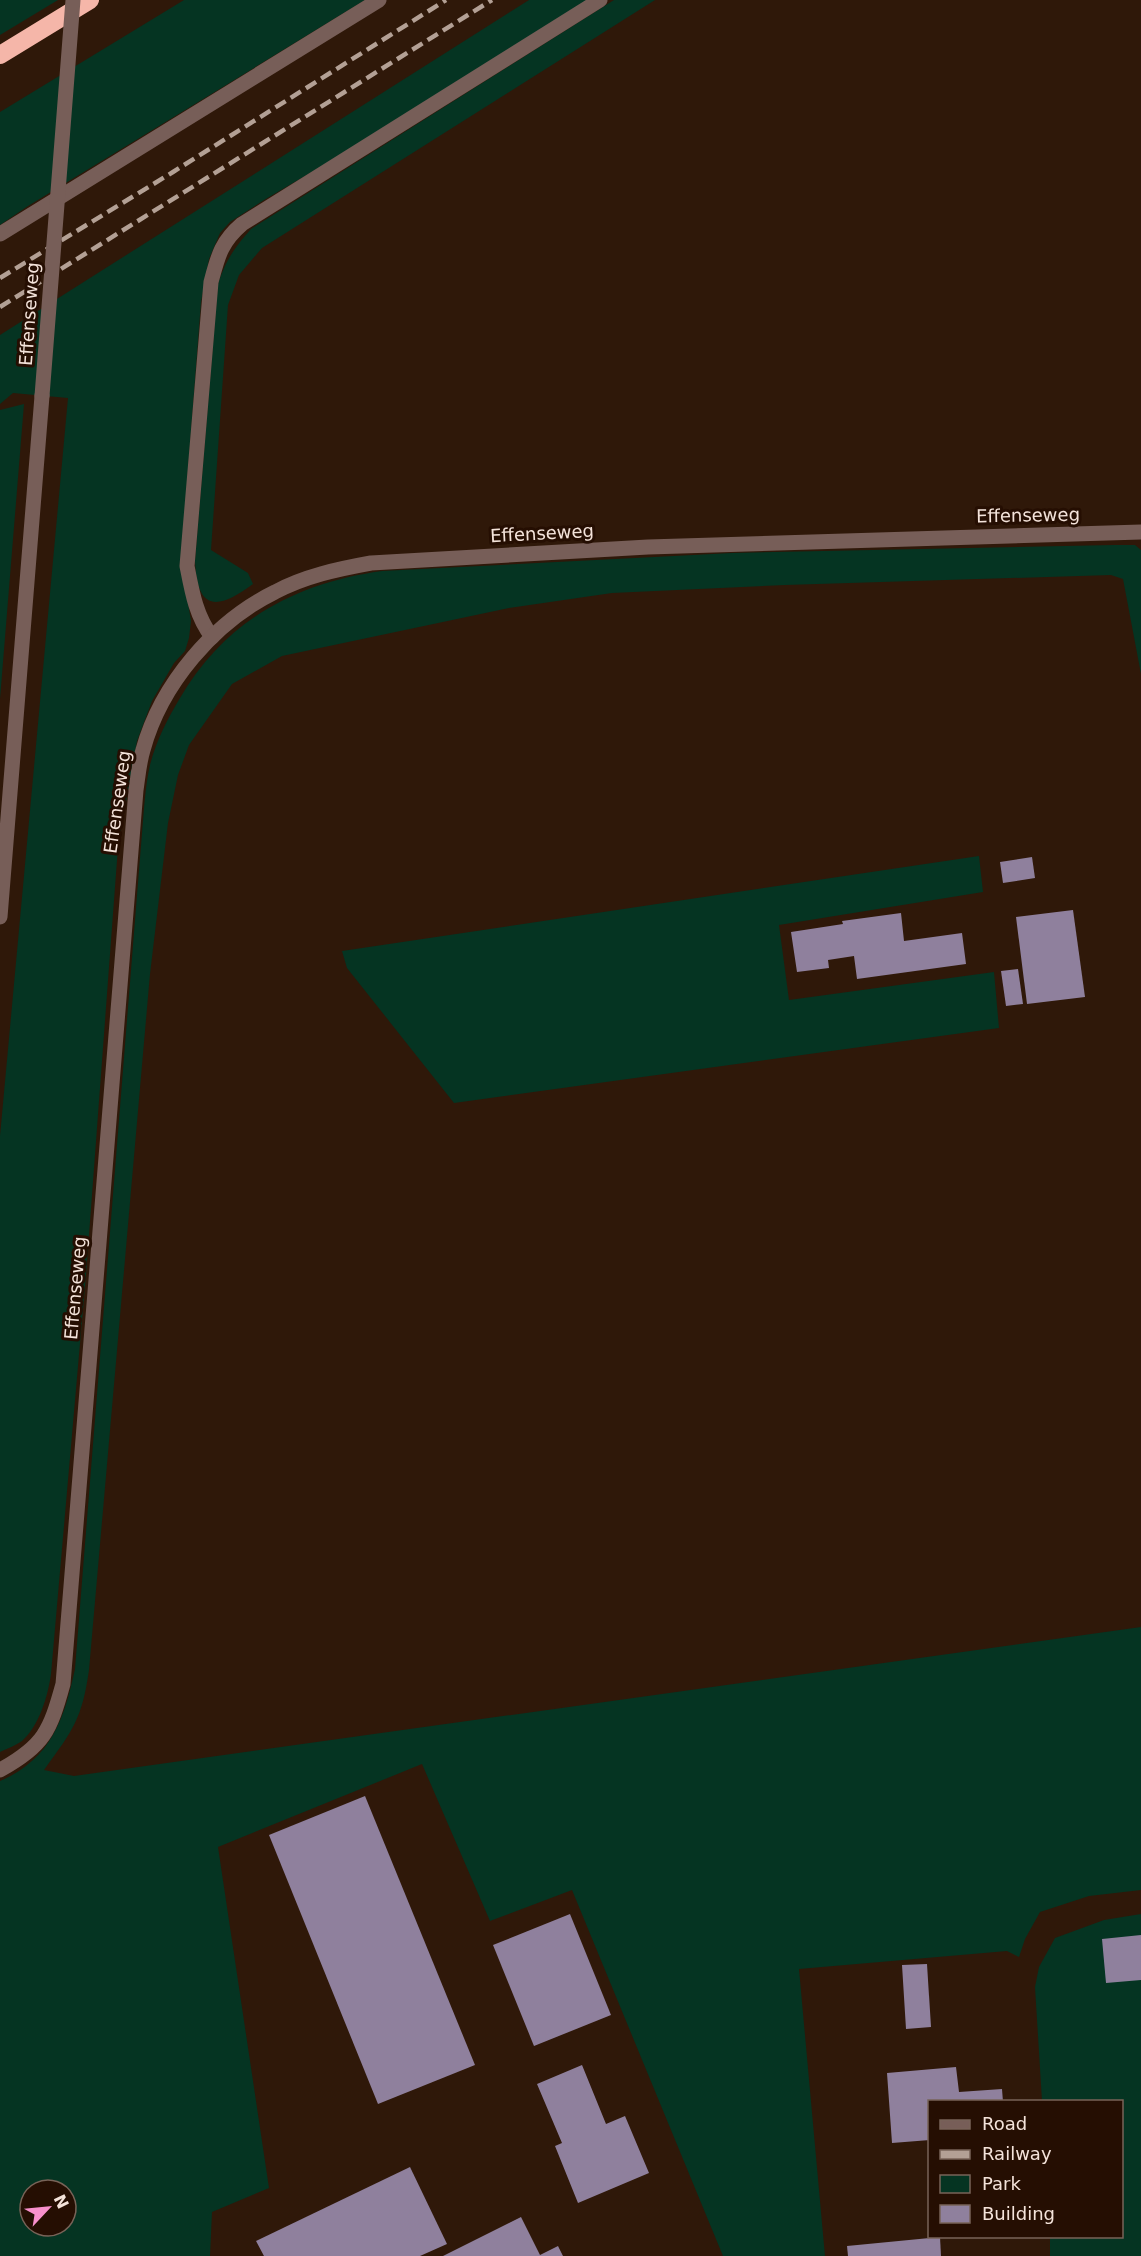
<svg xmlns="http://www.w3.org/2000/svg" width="1141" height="2256" viewBox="0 0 1141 2256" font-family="'DejaVu Sans',sans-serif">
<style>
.green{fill:#053422;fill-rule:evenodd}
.building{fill:#8f809d}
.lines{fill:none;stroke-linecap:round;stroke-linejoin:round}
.lane{stroke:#775e58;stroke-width:15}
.street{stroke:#775e58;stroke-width:15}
.highway{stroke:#f5b6a9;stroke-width:18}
.rail{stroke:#b3a095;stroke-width:4.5;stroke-dasharray:12 6;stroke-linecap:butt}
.street-bridge{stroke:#775e58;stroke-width:15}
.labels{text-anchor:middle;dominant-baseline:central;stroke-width:6;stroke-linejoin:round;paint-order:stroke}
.street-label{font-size:18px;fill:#f4e3da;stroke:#250e02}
</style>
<rect width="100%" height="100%" fill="#2f1809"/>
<g class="green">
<polygon points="0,0 58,0 0,35"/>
<polygon points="184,0 365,0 28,206 0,225 0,112"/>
<path d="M529 0H589L361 143 264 200 230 222 220 233 209 259 201 302 181 561 191 621 189 638 185 651 174 663 152 701 137 741 118 847 86 1275 51 1674C48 1696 39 1726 22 1741 16 1745 7 1749 0 1752V1136L68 398 13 393 0 404V335Z"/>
<path d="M614 0H655L262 248 239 275 228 305 211 550 248 573 253 584C218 610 197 612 195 561L218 284C226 260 234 248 251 229Z"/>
<polygon points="24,404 0,699 0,410"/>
<path d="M1114 545H1135L1141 550V674L1123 579 1111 575 785 585 612 593 509 608 282 656 232 684 189 745 178 775 168 823 150 974 89 1670C82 1719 73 1730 44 1770L74 1776 1141 1627V1890L1089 1896 1040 1912 1025 1939 1019 1957 1007 1951 799 1969 825 2256H723L572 1890 490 1921 422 1764 218 1847 269 2188 212 2212 210 2256H0V1781C51 1759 64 1720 75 1669L142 833C144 811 145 787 150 765 156 741 168 718 180 698 225 621 295 583 382 571L732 553ZM30 2190H66V2226H30Z"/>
<polygon points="979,856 983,892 779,925 789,1000 994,972 999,1028 454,1103 347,968 342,951"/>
<polygon points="1141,1914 1141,2256 1050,2256 1050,2237 1122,2236 1122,2102 1042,2101 1035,1987 1039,1967 1055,1938 1104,1920"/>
</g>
<g class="building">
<polygon points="1032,857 1035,878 1003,883 1000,862"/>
<polygon points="1073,910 1085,997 1027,1004 1016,917"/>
<polygon points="901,913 904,941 962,933 966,964 857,979 854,956 828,960 829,968 797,972 791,932 843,924 842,921"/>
<polygon points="1018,969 1023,1004 1006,1006 1001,971"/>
<polygon points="365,1796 475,2065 378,2104 269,1835"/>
<polygon points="570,1914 611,2015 534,2046 493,1945"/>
<polygon points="1141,1935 1141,1980 1106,1983 1102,1939"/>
<polygon points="927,1964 931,2027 906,2029 902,1965"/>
<polygon points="582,2065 606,2124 625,2116 649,2173 578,2203 555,2146 562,2143 537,2084"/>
<polygon points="956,2067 959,2092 1002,2089 1003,2102 930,2102 930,2140 892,2143 887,2073"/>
<polygon points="410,2167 447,2244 420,2256 264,2256 256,2241"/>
<polygon points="521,2217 540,2255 558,2246 563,2256 443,2256"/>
<polygon points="940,2237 941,2256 848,2256 847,2246"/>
</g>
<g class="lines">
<g class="lane">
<polyline points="0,234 379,0"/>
<path d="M212 637C196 616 192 592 187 566L211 282C218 256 221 242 242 224L600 0"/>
</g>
<g class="street">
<polyline points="0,917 42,396"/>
<path d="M0 1770C44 1746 50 1731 63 1684L136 790C138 777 139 763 143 750 161 684 214 622 275 592 305 576 338 569 371 563L648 547 1141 532"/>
</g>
<polyline class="highway" points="0,55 90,0"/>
<g class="rail">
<polyline points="0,278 173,172 446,0"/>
<polyline points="0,307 492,0"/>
</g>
<polyline class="street-bridge" points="42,396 73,0"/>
</g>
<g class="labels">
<g class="street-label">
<text transform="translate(29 314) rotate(-86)">Effenseweg</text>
<text transform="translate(1028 515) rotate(-1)">Effenseweg</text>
<text transform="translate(542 533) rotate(-3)">Effenseweg</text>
<text transform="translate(117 802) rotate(-82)">Effenseweg</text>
<text transform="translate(75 1288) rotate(-85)">Effenseweg</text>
</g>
</g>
<rect x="928" y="2100" width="195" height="138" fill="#250e02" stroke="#786358" stroke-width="1.5"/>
<rect x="940" y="2120" width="30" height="9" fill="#775e58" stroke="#786358" stroke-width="1.5"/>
<text x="982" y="2130" font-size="18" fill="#f4e3da">Road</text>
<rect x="940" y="2150" width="30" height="9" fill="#b3a095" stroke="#786358" stroke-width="1.5"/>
<text x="982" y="2160" font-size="18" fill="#f4e3da">Railway</text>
<rect x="940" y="2175" width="30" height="18" fill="#053422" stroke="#786358" stroke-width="1.5"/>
<text x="982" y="2190" font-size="18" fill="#f4e3da">Park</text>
<rect x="940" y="2205" width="30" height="18" fill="#8f809d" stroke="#786358" stroke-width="1.5"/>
<text x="982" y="2220" font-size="18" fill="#f4e3da">Building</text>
<g transform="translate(48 2208) rotate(64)"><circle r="28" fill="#250e02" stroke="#786358" stroke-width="1.5"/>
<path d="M0-4.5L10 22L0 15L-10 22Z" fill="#f890cc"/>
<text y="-9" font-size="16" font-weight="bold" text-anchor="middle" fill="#f4e3da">N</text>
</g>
</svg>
